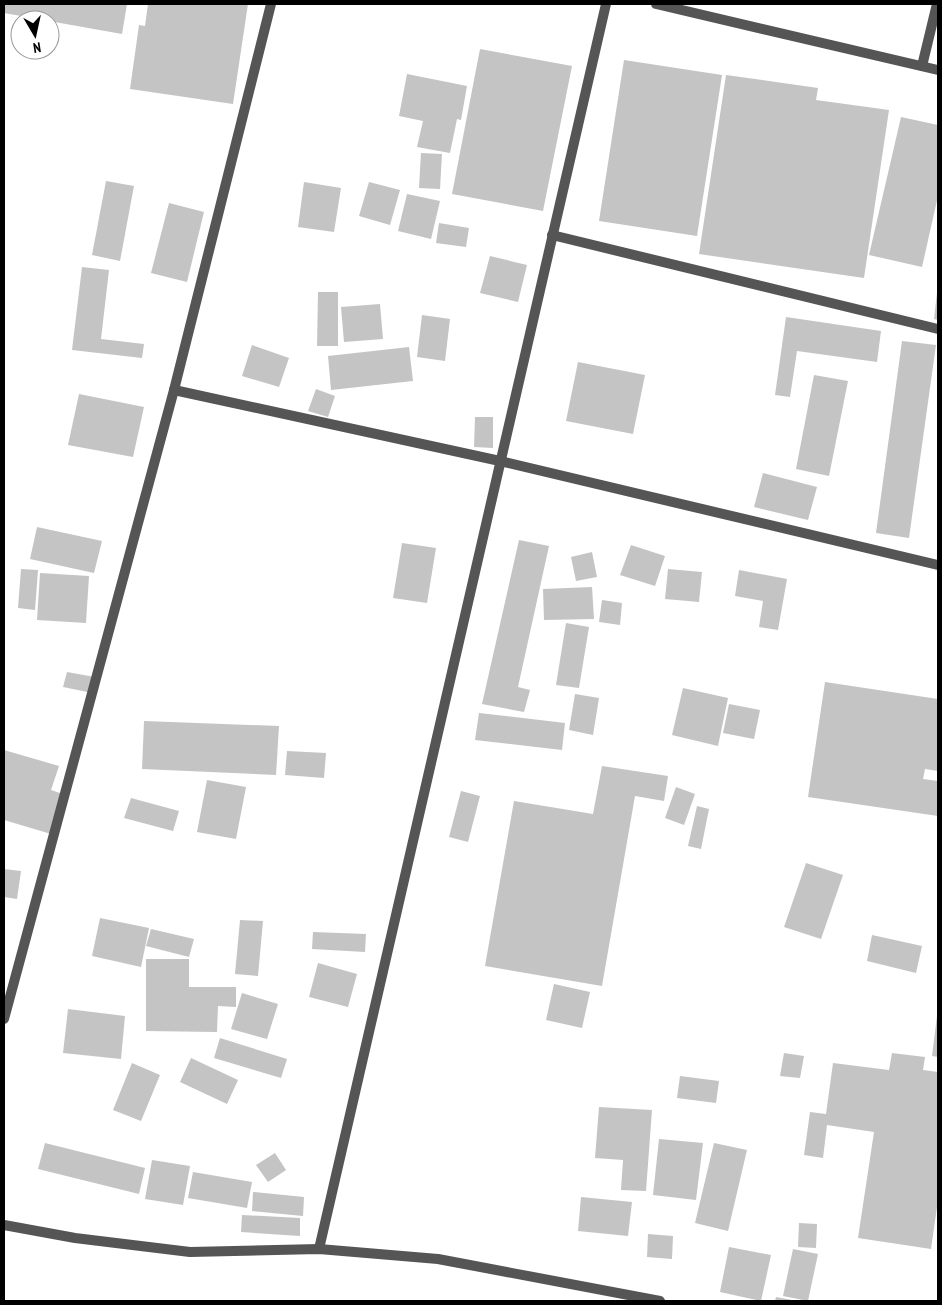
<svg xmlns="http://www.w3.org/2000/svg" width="942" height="1305" viewBox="0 0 942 1305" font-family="'PT Sans Narrow',sans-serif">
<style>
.building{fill:#c4c4c4}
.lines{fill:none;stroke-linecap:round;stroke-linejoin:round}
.minor{stroke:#555;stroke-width:10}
.tertiary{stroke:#555;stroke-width:10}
</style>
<rect width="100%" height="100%" fill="#fff"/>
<g class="building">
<polygon points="4,4 127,4 122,34 4,13"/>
<polygon points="148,4 248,4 233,104 130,89 139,25 145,26"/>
<polygon points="480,49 572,66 543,211 452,194"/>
<polygon points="624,60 722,75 697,236 599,221"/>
<polygon points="407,74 467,86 461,120 457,119 450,153 417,147 423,121 399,116"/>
<polygon points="726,75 818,88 816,100 889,110 864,278 699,254"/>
<polygon points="901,117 938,125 938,196 922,267 869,255"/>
<polygon points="421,153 442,154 440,189 419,188"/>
<polygon points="106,181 134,186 120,261 92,255"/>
<polygon points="304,182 341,188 334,232 298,227"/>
<polygon points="369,182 400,190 390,225 359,216"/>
<polygon points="407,194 440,201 431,239 398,231"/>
<polygon points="169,203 204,212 187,282 151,273"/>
<polygon points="439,223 469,228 466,247 436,243"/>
<polygon points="490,256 527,265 518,302 480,293"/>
<polygon points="82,267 109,270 101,339 144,344 142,358 72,350"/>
<polygon points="318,292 338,292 338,346 317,346"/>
<polygon points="937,293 938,293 938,320 934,319"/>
<polygon points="380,304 383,339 344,342 341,307"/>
<polygon points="422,315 450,319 445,361 417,357"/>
<polygon points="786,317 881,331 877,362 797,351 790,397 775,395"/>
<polygon points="902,341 936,345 909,538 876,533"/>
<polygon points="252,345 289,358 279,387 242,376"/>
<polygon points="409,347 413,381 331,390 328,356"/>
<polygon points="578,362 645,375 633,434 566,421"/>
<polygon points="814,375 848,381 829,476 796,469"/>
<polygon points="316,389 335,396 328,417 308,411"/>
<polygon points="79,394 144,407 133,457 68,445"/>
<polygon points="475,417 493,417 493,448 474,447"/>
<polygon points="763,473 817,487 808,520 754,507"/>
<polygon points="37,527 102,541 94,573 30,559"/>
<polygon points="519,540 549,546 518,687 530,690 524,712 482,704"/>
<polygon points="402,543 436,548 427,603 393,598"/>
<polygon points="631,545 665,556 655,586 620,575"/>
<polygon points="592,552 597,577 576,581 571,557"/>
<polygon points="21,569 38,570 35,610 18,608"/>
<polygon points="668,569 702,572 699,602 665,599"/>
<polygon points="739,570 787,579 778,630 759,627 763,601 735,596"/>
<polygon points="40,573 89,576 86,623 37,620"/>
<polygon points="592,587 594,619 544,620 543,589"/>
<polygon points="602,600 622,603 620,625 599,622"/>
<polygon points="566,623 589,627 579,688 556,685"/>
<polygon points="67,672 95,677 92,693 63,687"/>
<polygon points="825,682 938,699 938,771 925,769 923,779 938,781 938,816 808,797"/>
<polygon points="683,688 728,698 718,746 672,735"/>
<polygon points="575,694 599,698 593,735 569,730"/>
<polygon points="729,704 760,710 754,739 723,733"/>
<polygon points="479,713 565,723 562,750 475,740"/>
<polygon points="144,721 279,726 276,775 142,769"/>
<polygon points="4,750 59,766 51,790 63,794 51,834 4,820"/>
<polygon points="287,751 326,753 324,778 285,775"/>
<polygon points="602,766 668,776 664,801 635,796 602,986 485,966 514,801 593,814"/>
<polygon points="207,780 246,787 236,839 197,832"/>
<polygon points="676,787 695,794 684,825 665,818"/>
<polygon points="461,791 480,796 468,842 449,837"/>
<polygon points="131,798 179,811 173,831 124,818"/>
<polygon points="697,806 709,809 701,849 688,846"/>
<polygon points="806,863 843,875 821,939 784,927"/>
<polygon points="4,869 21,871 17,899 4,897"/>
<polygon points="100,918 149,928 141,967 92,956"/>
<polygon points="240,920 263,921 258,976 235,974"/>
<polygon points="151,929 194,939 189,957 146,946"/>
<polygon points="313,932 366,934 365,952 312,949"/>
<polygon points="872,935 922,946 916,973 867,961"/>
<polygon points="146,959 189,959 189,987 236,987 236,1007 218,1006 217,1032 146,1031"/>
<polygon points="318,963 357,974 348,1007 309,997"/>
<polygon points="554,984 590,992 582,1028 546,1020"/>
<polygon points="242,993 278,1004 267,1039 231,1029"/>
<polygon points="68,1009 125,1016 121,1059 63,1053"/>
<polygon points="937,1016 938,1016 938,1057 932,1056"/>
<polygon points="220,1038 287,1059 281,1078 214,1058"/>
<polygon points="784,1053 804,1056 800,1078 780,1076"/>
<polygon points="892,1053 925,1057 923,1070 938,1072 938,1200 931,1249 858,1238 874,1132 827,1125 823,1158 804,1155 810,1112 826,1114 833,1063 889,1070"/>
<polygon points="191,1058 238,1080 227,1104 180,1082"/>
<polygon points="132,1063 160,1075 141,1121 113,1110"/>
<polygon points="680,1076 719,1081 716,1103 677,1098"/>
<polygon points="599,1107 652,1110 646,1191 621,1190 623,1160 595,1158"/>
<polygon points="659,1139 703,1143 696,1200 653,1195"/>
<polygon points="45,1143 145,1168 139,1194 38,1169"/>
<polygon points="714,1143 747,1150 728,1231 695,1223"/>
<polygon points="275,1153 286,1170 268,1182 256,1165"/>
<polygon points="152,1160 190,1166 183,1205 145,1199"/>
<polygon points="193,1172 252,1182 247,1208 188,1198"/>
<polygon points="253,1192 304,1197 303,1216 252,1211"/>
<polygon points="581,1197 632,1202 628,1236 578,1231"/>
<polygon points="242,1215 300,1218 300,1236 241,1232"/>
<polygon points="799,1223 817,1224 816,1248 798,1247"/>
<polygon points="648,1234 673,1236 672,1259 647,1257"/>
<polygon points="729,1247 771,1255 761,1301 720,1292"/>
<polygon points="793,1249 818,1254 808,1301 783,1296"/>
<polygon points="776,1297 792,1300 792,1301 775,1301"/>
</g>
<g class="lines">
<g class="minor">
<polyline points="922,66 937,4"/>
<polyline points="552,235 938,329"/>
<polyline points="174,390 500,461 938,565"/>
<polyline points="4,1019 174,390 271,4"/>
<polyline points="4,1225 75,1238 190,1252 319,1249 438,1259 660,1301"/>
<polyline points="319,1249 606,4"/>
</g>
<polyline class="tertiary" points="656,4 938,70"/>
</g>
<rect width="942" height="1305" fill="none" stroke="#000000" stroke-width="10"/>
<g transform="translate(35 35) rotate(171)"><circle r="24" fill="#ffffff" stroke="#999999"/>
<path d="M0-4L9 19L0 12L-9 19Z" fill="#000000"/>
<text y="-8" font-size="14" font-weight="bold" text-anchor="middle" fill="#000000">N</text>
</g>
</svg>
